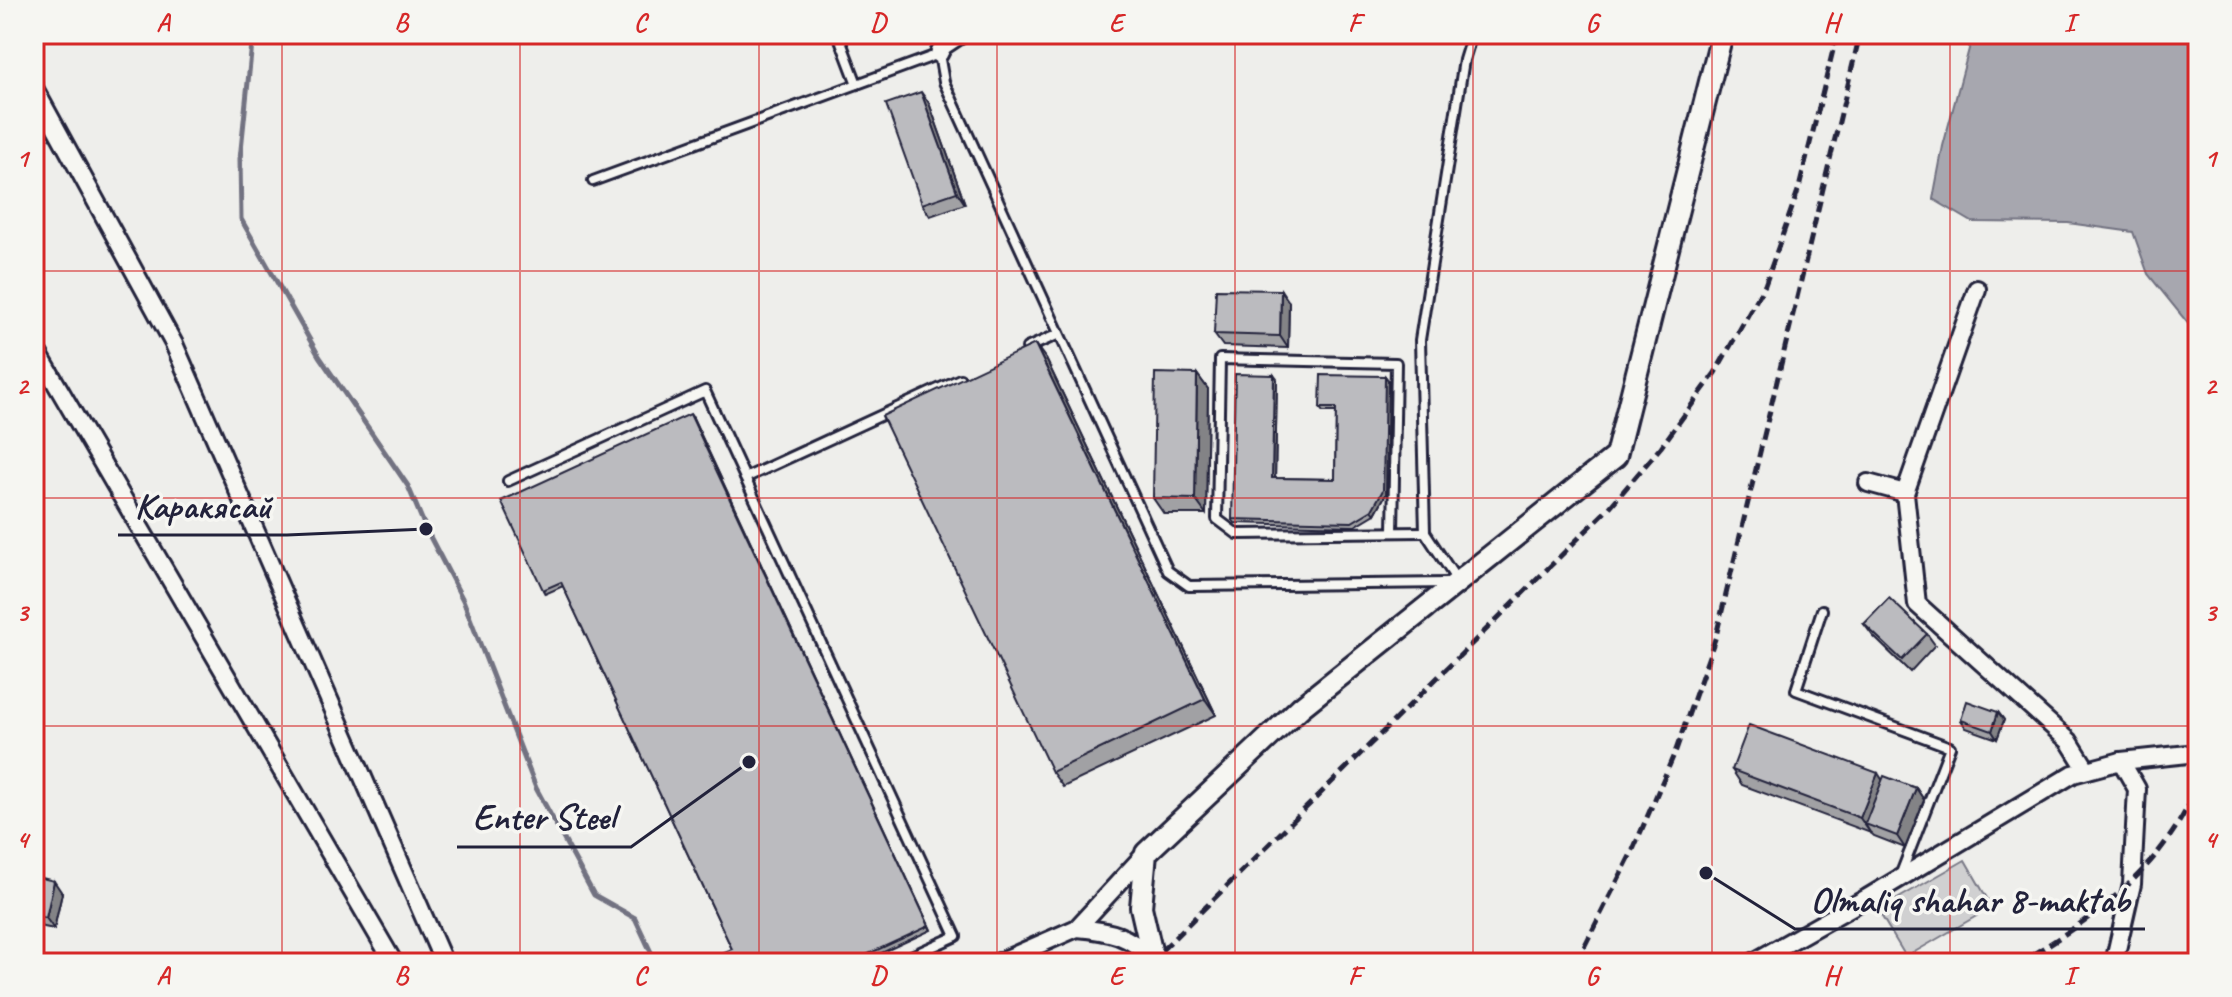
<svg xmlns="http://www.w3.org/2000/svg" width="2232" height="997" viewBox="0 0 2232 997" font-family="Caveat,sans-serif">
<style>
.green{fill:#d0d0d1;stroke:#797986;stroke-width:2}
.water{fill:#a7a7af;stroke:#727281;stroke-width:2}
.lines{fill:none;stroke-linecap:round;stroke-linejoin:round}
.stream{stroke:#727281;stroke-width:5}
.service-casing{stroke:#22223b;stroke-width:14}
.minor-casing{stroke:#22223b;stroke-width:22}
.tertiary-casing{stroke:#22223b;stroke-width:26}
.service{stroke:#f6f6f2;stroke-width:8}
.minor{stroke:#f6f6f2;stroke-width:16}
.tertiary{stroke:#f6f6f2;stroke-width:20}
.rail{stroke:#22223b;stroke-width:5;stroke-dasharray:12 6;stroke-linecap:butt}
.wall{fill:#a1a1a4;stroke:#22223b;stroke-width:2}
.shaded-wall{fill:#838386;stroke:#22223b;stroke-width:2}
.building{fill:#bbbbbf;stroke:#22223b;stroke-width:2}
.grid{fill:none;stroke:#d62828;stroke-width:2;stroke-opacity:0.55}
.leader{fill:none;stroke:#22223b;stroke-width:3}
.callout-dot{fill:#22223b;stroke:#f6f6f2;stroke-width:3}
.callout-label{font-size:36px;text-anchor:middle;font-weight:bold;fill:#22223b;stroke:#f6f6f2;stroke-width:7;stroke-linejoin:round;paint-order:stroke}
.neatline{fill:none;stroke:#d62828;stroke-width:3}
.grid-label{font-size:26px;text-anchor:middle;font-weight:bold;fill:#d62828}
</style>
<rect width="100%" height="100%" fill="#eeeeeb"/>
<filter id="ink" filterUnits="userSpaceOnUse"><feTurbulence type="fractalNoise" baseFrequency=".0125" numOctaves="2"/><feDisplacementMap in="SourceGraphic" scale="16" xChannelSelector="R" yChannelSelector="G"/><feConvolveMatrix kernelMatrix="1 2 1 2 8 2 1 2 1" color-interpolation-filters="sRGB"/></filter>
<g filter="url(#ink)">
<polygon class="green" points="1965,860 1992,907 1906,957 1878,910"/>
<polygon class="water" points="1973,34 2198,34 2198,336 2148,274 2133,232 2068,223 1972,222 1933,199 1943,146"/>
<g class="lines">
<polyline class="stream" points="253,34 240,159 241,219 319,356 408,486 426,529 463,600 536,788 594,895 635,918 656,963"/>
<g class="service-casing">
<g id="service">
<polyline points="838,34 857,84"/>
<polyline points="593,181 939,54 944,82 1168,571 1189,586 1449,583"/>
<polyline points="1027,348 1059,334"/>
<polyline points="745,478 960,379"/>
<polyline points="508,481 705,391 956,936 896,963"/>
<polyline points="1393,532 1396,363 1220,359 1217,519 1237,534 1425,532"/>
<polyline points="1458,582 1425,532 1420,340 1464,60 1472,34"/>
<polyline points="1822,610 1796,690 1950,747 1900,876"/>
</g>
</g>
<g class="minor-casing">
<g id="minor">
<polyline points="939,54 943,46 961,34"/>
<polyline points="34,88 174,344 444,963"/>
<polyline points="1977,289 1905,493 1917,604 2069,741 2087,770"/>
<polyline points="34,346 394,963"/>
<polyline points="1868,483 1905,493"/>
<path d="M1077 928C1111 931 1128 935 1153 959"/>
<polyline points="997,963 1077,928 1146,853"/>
<polyline points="1752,963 1867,898 2073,774 2121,761 2198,753"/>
<polyline points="2119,963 2116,954 2132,884 2137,789 2121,761"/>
</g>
</g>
<g class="tertiary-casing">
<polyline id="tertiary" points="1156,963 1153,959 1141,907 1146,853 1301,707 1616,456 1722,34"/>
</g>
<use href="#service" class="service"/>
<use href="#minor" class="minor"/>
<use href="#tertiary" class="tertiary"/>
<g class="rail">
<polyline points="1149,963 1609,508 1661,447 1715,373 1765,285 1799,188 1837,34"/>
<polyline points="1576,963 1632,852 1676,750 1716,636 1860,34"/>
<path d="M2018 963C2095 918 2162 870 2198 785"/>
</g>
</g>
<g class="wall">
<polygon points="929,103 965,204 930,216 922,204"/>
<polygon points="1289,302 1288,348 1223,346 1214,334"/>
<polygon points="1046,359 1216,715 1063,787 1052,772"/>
<polygon points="1197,374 1208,389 1206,514 1164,514 1153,498"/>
<polygon points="1385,376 1388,380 1386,494 1375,514 1355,526 1235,523 1232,519 1277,379 1275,478 1335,479 1336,412 1323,412 1320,408"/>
<polygon points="693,418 931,930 860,963 721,963 732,949 563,586 545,594 543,590"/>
<polygon points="1864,624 1927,634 1935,645 1910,672 1873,636"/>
<polygon points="1998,712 2004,720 1997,739 1966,728 1961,720"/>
<polygon points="1732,770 1882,780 1916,788 1924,800 1905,848 1874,836 1871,833 1742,785"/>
<polygon points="34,876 62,893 54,929 34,925"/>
</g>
<g class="shaded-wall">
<polygon points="921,92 929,103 965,204 957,192"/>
<polygon points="1281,290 1289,302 1288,348 1280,336"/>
<polygon points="1035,344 1046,359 1216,715 1205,699"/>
<polygon points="1197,374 1208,389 1206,514 1195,499"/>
<polygon points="1274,375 1277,379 1275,482 1272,478"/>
<polygon points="1385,376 1388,380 1386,494 1375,514 1372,510"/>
<polygon points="690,414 693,418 931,930 929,926"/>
<polygon points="1998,712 2004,720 1997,739 1992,731"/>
<polygon points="1878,773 1888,789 1865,824 1871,834 1860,818"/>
<polygon points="1916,788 1924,800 1905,848 1897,836"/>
<polygon points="54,881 62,893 54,929 46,918"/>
</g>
<g class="building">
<polygon points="921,92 957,192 922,204 886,104"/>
<polygon points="1216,289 1281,290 1280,336 1214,334"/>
<polygon points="1035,344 1205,699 1052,772 882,416"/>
<polygon points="1155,373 1197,374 1195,499 1153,498"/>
<polygon points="1235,374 1274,375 1272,478 1335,479 1336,408 1320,408 1321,375 1385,376 1383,490 1372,510 1352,522 1232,519"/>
<polygon points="690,414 929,926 849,963 721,963 717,955 732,949 561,582 543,590 501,501"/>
<polygon points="1889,598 1927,634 1902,660 1864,624"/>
<polygon points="1967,701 1998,712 1992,731 1961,720"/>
<polygon points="1749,725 1878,773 1860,818 1732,770"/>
<polygon points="1884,776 1916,788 1897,836 1865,824"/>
<polygon points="34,876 54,881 46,918 34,915"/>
</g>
</g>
<path class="grid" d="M282 34V963M520 34V963M759 34V963M997 34V963M1235 34V963M1473 34V963M1712 34V963M1950 34V963M34 271H2198M34 498H2198M34 726H2198"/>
<path class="leader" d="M426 529L287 535H118M749 762L631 847H457M1706 873L1795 929H2145"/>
<g class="callout-dot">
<circle cx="426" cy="529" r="8"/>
<circle cx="749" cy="762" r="8"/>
<circle cx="1706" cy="873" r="8"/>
</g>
<g class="callout-label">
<text x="203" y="518">Каракясай</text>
<text x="544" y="829">Enter Steel</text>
<text x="1970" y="912">Olmaliq shahar 8-maktab</text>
</g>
<rect width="2232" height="997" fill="none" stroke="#f6f6f2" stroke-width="88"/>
<rect x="44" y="44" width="2144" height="909" class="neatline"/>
<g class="grid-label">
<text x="163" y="31">A</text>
<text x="401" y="31">B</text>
<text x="640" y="31">C</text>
<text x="878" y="31">D</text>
<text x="1116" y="31">E</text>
<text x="1354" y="31">F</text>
<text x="1592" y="31">G</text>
<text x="1831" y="31">H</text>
<text x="2069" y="31">I</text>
<text x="22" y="167">1</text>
<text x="2210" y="167">1</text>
<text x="22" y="394">2</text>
<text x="2210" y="394">2</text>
<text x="22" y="621">3</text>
<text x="2210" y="621">3</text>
<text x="22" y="848">4</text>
<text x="2210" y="848">4</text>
<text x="163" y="984">A</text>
<text x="401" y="984">B</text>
<text x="640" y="984">C</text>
<text x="878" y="984">D</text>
<text x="1116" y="984">E</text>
<text x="1354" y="984">F</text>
<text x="1592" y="984">G</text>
<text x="1831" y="984">H</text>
<text x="2069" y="984">I</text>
</g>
</svg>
